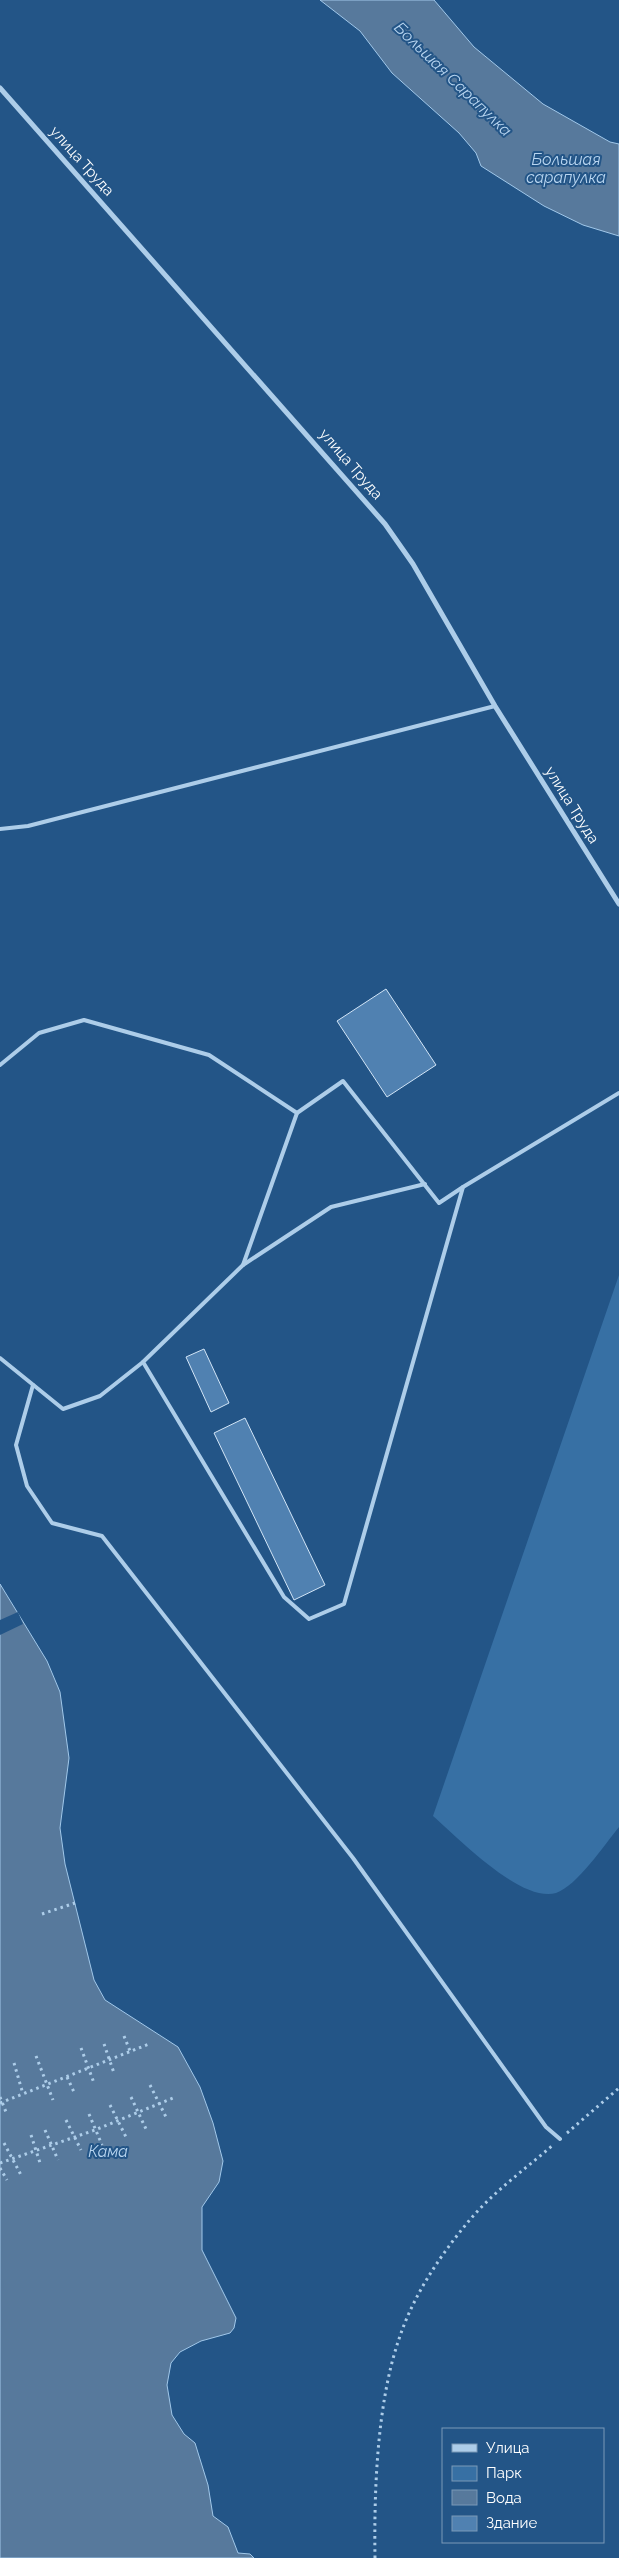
<svg xmlns="http://www.w3.org/2000/svg" width="619" height="2558" viewBox="0 0 619 2558" font-family="Raleway,sans-serif">
<style>
.green{fill:#3770a4}
.water{fill:#57799c;stroke:#a1c8ea}
.pier{fill:#235587}
.building{fill:#5081b1;stroke:#d2e5f7}
.lines{fill:none;stroke-linecap:round;stroke-linejoin:round}
.path{stroke:#adcde9;stroke-width:3;stroke-dasharray:2.5 4;stroke-linecap:butt}
.lane{stroke:#adcde9;stroke-width:4}
.street{stroke:#adcde9;stroke-width:5}
.labels{text-anchor:middle;dominant-baseline:central;stroke-width:4;stroke-linejoin:round;paint-order:stroke}
.street-label{font-size:15px;fill:#fff;stroke:#235587}
.water-label{font-size:16px;font-style:italic;fill:#b9d6f1;stroke:#235587}
</style>
<rect width="100%" height="100%" fill="#235587"/>
<path class="green" d="M619 1275V1827C605 1844 577 1886 556 1893 521 1903 458 1838 433 1816Z"/>
<g class="water">
<polygon points="320,0 434,0 474,47 543,104 610,142 619,144 619,236 583,225 544,206 481,166 476,153 459,133 392,73 360,31"/>
<polygon points="0,1584 47,1661 60,1692 69,1758 60,1828 65,1864 94,1980 105,2000 178,2047 200,2087 213,2123 223,2161 219,2182 202,2207 202,2250 236,2318 234,2328 230,2333 201,2341 180,2352 171,2363 167,2385 172,2415 184,2434 195,2443 208,2485 213,2516 228,2527 238,2553 250,2554 254,2558 0,2558"/>
</g>
<polygon class="pier" points="18,1612 23,1624 0,1635 0,1620"/>
<g class="building">
<polygon points="386,989 436,1065 387,1097 337,1021"/>
<polygon points="204,1349 229,1403 211,1412 186,1357"/>
<polygon points="245,1418 325,1585 294,1600 214,1433"/>
</g>
<g class="lines">
<g class="path">
<polyline points="42,1914 75,1903"/>
<polyline points="124,2036 130,2051"/>
<polyline points="104,2044 114,2073"/>
<polyline points="81,2048 94,2083"/>
<polyline points="36,2056 53,2100"/>
<polyline points="14,2063 23,2094"/>
<polyline points="67,2077 74,2092"/>
<polyline points="150,2085 167,2119"/>
<polyline points="0,2097 6,2112"/>
<polyline points="131,2097 146,2129"/>
<polyline points="0,2103 149,2044"/>
<polyline points="110,2105 126,2137"/>
<polyline points="89,2114 102,2145"/>
<polyline points="66,2120 81,2150"/>
<polyline points="45,2130 58,2160"/>
<polyline points="567,2133 619,2088"/>
<polyline points="31,2135 41,2166"/>
<polyline points="4,2143 21,2175"/>
<polyline points="0,2163 95,2130 173,2098"/>
<polyline points="0,2168 7,2180"/>
<path d="M375 2558C374 2491 377 2403 399 2339 413 2296 439 2257 468 2222 492 2193 524 2170 553 2145"/>
</g>
<g class="lane">
<polyline points="0,829 28,826 495,706"/>
<polyline points="0,1065 39,1033 84,1020 209,1055 297,1113 243,1265 143,1362 284,1597 309,1619 344,1604 463,1187 619,1093"/>
<polyline points="297,1113 343,1081 439,1203 463,1187"/>
<polyline points="243,1265 331,1207 425,1184"/>
<polyline points="0,1358 63,1409 100,1396 143,1362"/>
<polyline points="33,1385 16,1445 27,1486 52,1523 102,1536 353,1858 546,2127 560,2139"/>
</g>
<polyline class="street" points="0,88 385,524 413,564 495,706 619,904"/>
</g>
<g class="labels">
<g class="street-label">
<text transform="translate(82 161) rotate(48)">улица Труда</text>
<text transform="translate(351 464) rotate(49)">улица Труда</text>
<text transform="translate(572 805) rotate(58)">улица Труда</text>
</g>
<g class="water-label">
<text transform="translate(453 79) rotate(44)">Большая Сарапулка</text>
<text x="566" y="159">Большая<tspan x="566" dy="18">сарапулка</tspan></text>
<text x="108" y="2151">Кама</text>
</g>
</g>
<rect x="442" y="2428" width="162" height="115" fill="#235587" stroke="#7b99b7"/>
<rect x="452" y="2444" width="25" height="8" fill="#adcde9" stroke="#7b99b7"/>
<text x="486" y="2453" font-size="15" fill="#ffffff">Улица</text>
<rect x="452" y="2466" width="25" height="15" fill="#3770a4" stroke="#7b99b7"/>
<text x="486" y="2478" font-size="15" fill="#ffffff">Парк</text>
<rect x="452" y="2490" width="25" height="15" fill="#57799c" stroke="#7b99b7"/>
<text x="486" y="2503" font-size="15" fill="#ffffff">Вода</text>
<rect x="452" y="2516" width="25" height="15" fill="#5081b1" stroke="#7b99b7"/>
<text x="486" y="2528" font-size="15" fill="#ffffff">Здание</text>
</svg>
